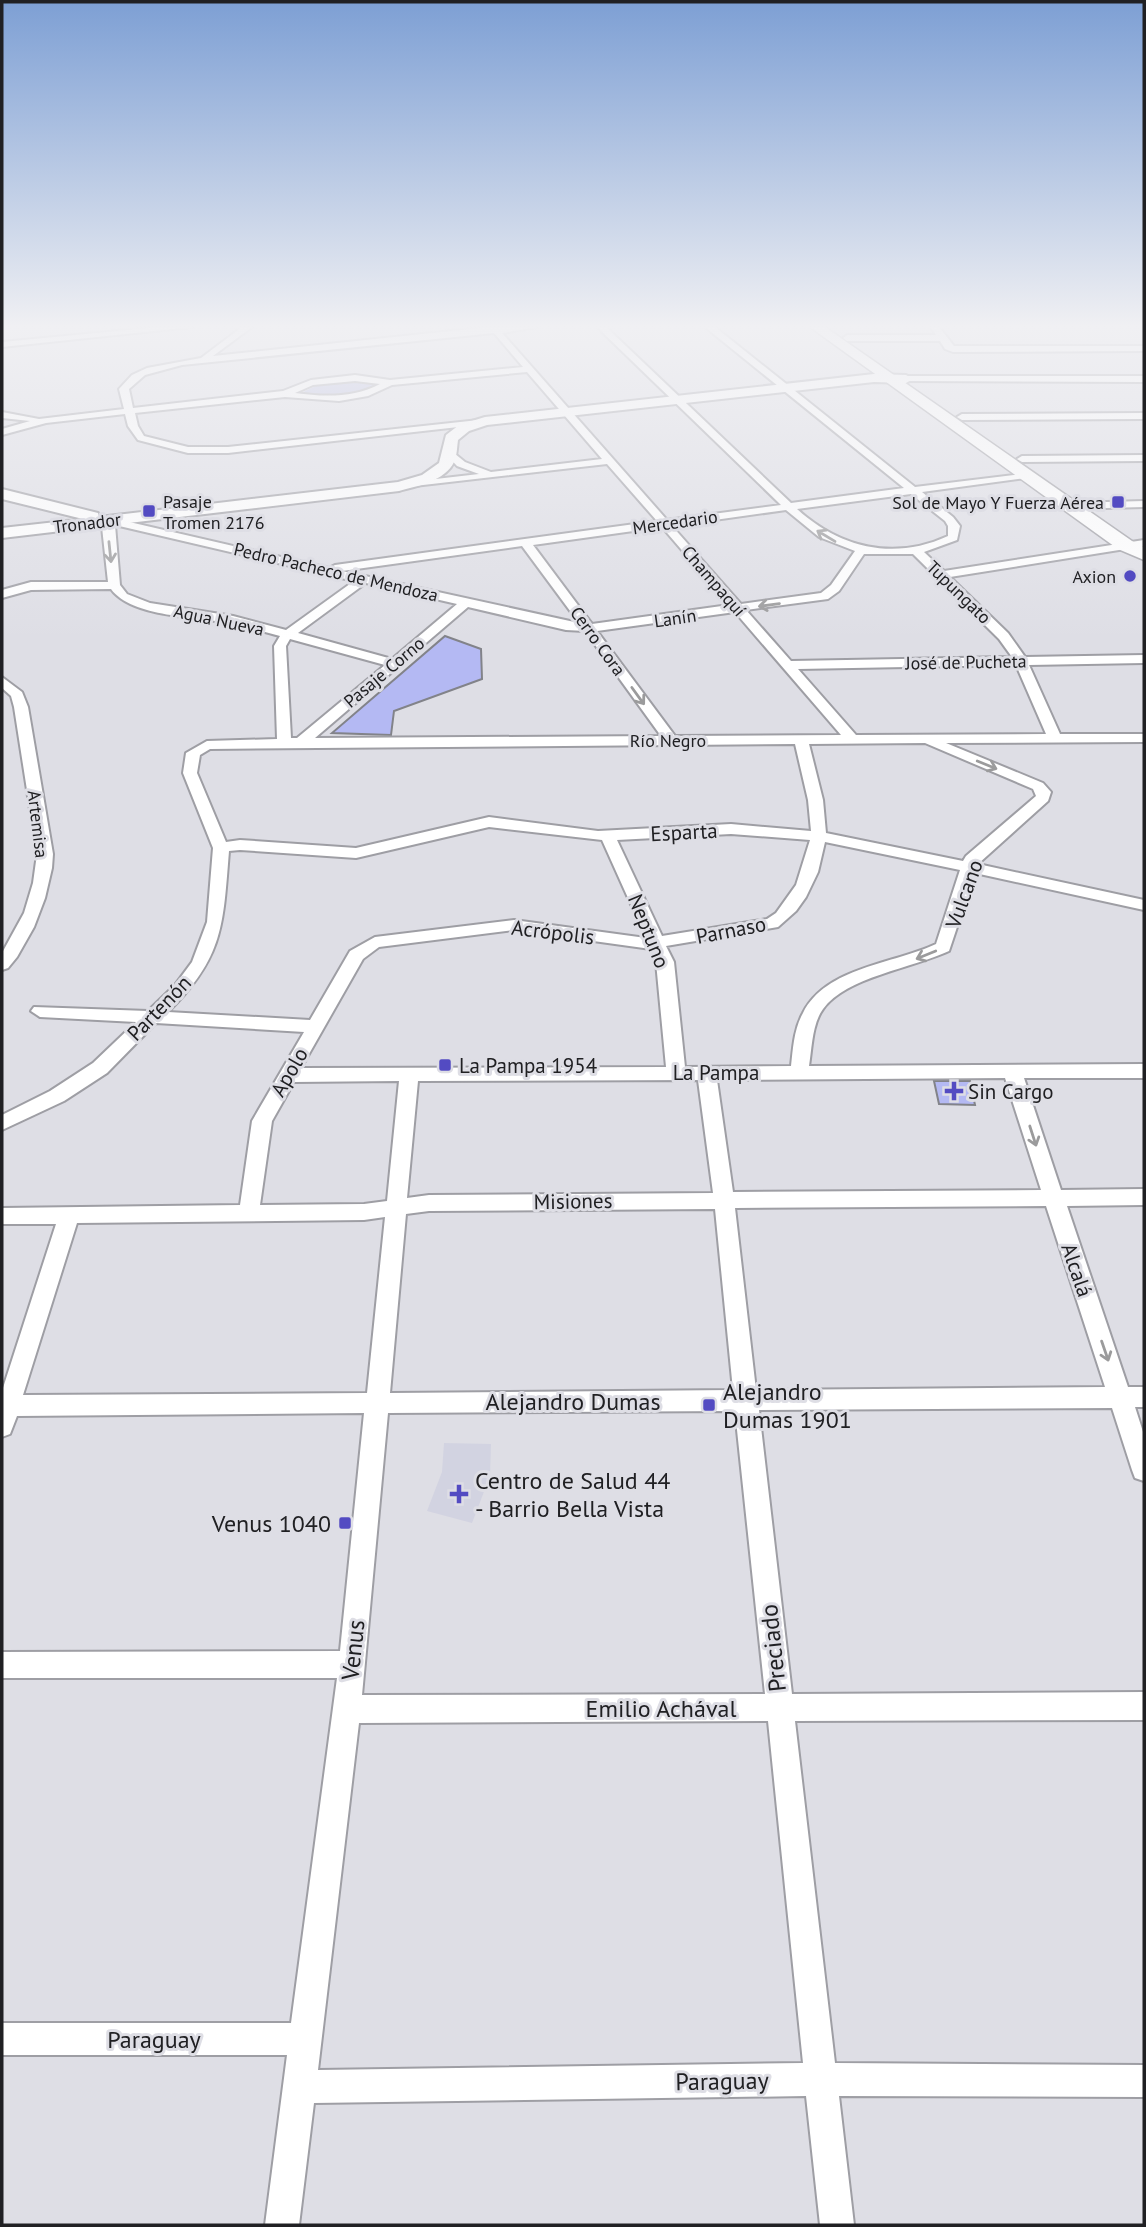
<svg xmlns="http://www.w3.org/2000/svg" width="1146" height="2227" viewBox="0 0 1146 2227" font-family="'PT Sans',sans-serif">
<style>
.built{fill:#d2d3e1}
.green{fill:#b4b8e0}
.building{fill:#b4b9f3;stroke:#828389;stroke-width:2}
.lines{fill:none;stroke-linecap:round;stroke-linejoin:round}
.minor-casing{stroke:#9e9ea4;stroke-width:4}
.secondary-casing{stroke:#9e9ea4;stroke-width:4}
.primary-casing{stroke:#9e9ea4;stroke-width:3}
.minor{fill:#fff;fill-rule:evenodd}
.secondary{fill:#fff;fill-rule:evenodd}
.primary{fill:#fff;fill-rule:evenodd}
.oneway{stroke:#9b9b9c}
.poi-dot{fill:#534bc2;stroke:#dedee5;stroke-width:2.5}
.labels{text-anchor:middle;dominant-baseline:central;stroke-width:6;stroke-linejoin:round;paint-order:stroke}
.far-poi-label{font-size:18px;fill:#202023;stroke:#dedee5;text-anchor:end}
.far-street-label{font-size:18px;fill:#202023;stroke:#dedee5}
.street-label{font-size:21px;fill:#202023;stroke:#dedee5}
.poi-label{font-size:21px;fill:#202023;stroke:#dedee5;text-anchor:start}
.near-poi-label{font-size:24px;fill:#202023;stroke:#dedee5;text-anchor:start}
.near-street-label{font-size:24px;fill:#202023;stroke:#dedee5}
</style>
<rect width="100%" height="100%" fill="#dedee5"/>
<polygon class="built" points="444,1443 491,1444 490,1476 472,1523 427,1511 442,1472"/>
<path class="green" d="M361 380 382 384C355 397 330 397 301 393L320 384Z"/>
<g class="building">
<polygon points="445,636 481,649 482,679 394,711 391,735 332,733"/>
<polygon points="934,1081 970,1081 975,1105 939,1104"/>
</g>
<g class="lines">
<g class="minor-casing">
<g id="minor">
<polygon points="159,327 192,327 2,347 2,342"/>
<path d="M242 327H252L213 356 489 327H537L502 333 667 520 781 505 597 327H606L791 503 904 488 705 327H715L915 487 1030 473 1031 475 1026 478 922 492 953 517 960 526 957 540 924 552 944 571 1144 540V546L950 577 1008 633 1025 657 1144 655V663L1029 665 1060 734H1144V742L946 743 1043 783 1051 792 1048 801 978 864 1144 900V910L975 873 949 951C913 968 846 977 823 1009 812 1024 812 1048 809 1066L1144 1064V1078H1024L1061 1190 1144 1189V1205L1067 1206 1128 1387H1144V1407H1135L1144 1435V1481L1135 1478 1132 1470 1112 1408 759 1410 792 1694 1144 1692V1720L795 1721 835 2063 1144 2065V2097L839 2096 854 2225H820L806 2096 314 2103 299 2225H265L287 2055H2V2023H291L337 1678H2V1652L340 1651 364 1413 17 1416 10 1434 2 1437V1391L56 1224H2V1208L240 1205 252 1121 304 1032 156 1023 107 1073 64 1101 2 1130V1115L50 1091 93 1063 136 1022 40 1017 31 1011 34 1007 148 1011 175 985 192 962 207 922 213 848 183 773 186 753 207 741 277 739 274 646 280 636C264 632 248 627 232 624 198 616 132 618 111 589L31 590 2 598V590L31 582H108L102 527 112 518 329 568 335 565 657 521 607 464 397 488V484L401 483 479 474 457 466 444 452 449 449 465 462 491 472 602 459 527 372 392 385 368 396 339 401 285 397 135 413 138 426 144 436 188 447H228L488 419V423L485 424 228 453H188L138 440 128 426 125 414 46 423 2 435V429L30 421 2 418V412L39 419 124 409 119 389 132 375 147 368 201 358ZM494 333 523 367 390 380 355 375 311 380 283 391 133 408 129 389 145 375 182 365ZM355 381 380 384C354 398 324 397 295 393L313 385ZM911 494 945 521 948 526V536C894 561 840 548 797 509ZM786 510 819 537 855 551 831 585 821 593 741 604 672 526ZM115 525 354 581 286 630 233 616 150 603 127 594 120 585ZM662 527 729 605 592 624 533 545ZM522 546 579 623 342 571ZM864 554H913L999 639 1012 657 791 661 746 610 828 599 839 591ZM366 583 457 604 392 659 298 633ZM468 607 566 630 585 631 661 736 315 738ZM735 612 841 735 675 736 597 631ZM290 639 385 665 297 738H291L286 646ZM1016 665 1046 734 856 735 798 669ZM925 743 1033 789 1036 796 966 856 963 861 826 833 823 800 809 744ZM795 744 808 800 811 831 731 824 598 831 489 817 356 848 240 840 226 842 197 773 200 755 210 749ZM489 827 602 840 646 938 514 920 375 937 350 951 310 1020 168 1012C224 957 223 925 229 851L240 850 356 858ZM731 834 810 840 796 885 776 913 767 919 662 936 617 840ZM825 842 960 870 936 944C894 964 826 967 803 1013 794 1029 793 1048 791 1066L685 1067 674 962 666 946 778 927 796 911 806 897 818 872ZM514 930 651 949 656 962 666 1067 301 1068 363 959 379 947ZM1005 1078 1041 1190 733 1192 717 1080ZM698 1080 713 1193 429 1195 407 1198 418 1081ZM399 1081 387 1201 364 1204 260 1205 272 1121 294 1082ZM1046 1206 1105 1387 756 1390 735 1208ZM715 1209 733 1390 390 1393 406 1214 429 1211ZM385 1217 367 1393 23 1395 77 1223 364 1220ZM735 1411 765 1694 362 1695 388 1413ZM768 1721 803 2063 318 2070 359 1723Z"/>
<polygon points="931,327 939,327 954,346 1144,346 1144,351 953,352 945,349 940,341 847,341 843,338 847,335 936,335"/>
<polygon points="906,376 1144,376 1144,382 903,381 902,379"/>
<polygon points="1144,413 1144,419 962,420 957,417 962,414"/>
<polygon points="1144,455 1144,461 1022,462 1017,459 1022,456"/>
<polygon points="1144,501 1144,507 1069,509 1064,506 1069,503"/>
<polygon points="2,677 22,692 28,707 53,854 52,868 45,898 34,927 17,957 8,968 2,970 2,953 24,913 33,883 37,854 14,707 11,696 2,688"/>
</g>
</g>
<g class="secondary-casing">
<path id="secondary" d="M874 374 906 375 913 379 906 383 874 382 487 425 469 431 458 440C457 447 457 456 454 462 445 481 417 486 399 491L2 538V528L83 519 2 499V489L98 513 99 517 398 482 422 475 439 463 446 435 459 425 485 417Z"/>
</g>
<g class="primary-casing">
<polygon id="primary" points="810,327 825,327 1132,541 1144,547 1144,560 1118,549"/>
</g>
<use href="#minor" class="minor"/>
<use href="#secondary" class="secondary"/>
<use href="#primary" class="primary"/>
</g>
<defs><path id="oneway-shaft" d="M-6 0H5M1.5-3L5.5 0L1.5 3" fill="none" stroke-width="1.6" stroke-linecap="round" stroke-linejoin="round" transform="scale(1.75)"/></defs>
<g class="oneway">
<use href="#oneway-shaft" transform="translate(826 536) rotate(-149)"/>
<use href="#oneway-shaft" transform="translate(110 552) rotate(84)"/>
<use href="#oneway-shaft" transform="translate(769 605) rotate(172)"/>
<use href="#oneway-shaft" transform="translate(638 696) rotate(54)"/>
<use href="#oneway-shaft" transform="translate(987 765) rotate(22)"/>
<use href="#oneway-shaft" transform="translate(926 955) rotate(158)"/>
<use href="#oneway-shaft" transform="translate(1033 1136) rotate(72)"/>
<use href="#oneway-shaft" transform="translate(1105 1351) rotate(71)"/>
</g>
<linearGradient id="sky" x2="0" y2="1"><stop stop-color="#7d9fd4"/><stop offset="0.51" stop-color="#f0f0f3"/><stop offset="1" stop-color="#f0f0f3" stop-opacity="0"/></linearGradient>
<rect width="1146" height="639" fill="url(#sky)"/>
<g class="poi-dot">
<rect x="1111" y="495" width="14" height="14" rx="3.5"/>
<rect x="142" y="504" width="14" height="14" rx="3.5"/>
<circle cx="1130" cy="576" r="7"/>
<rect x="438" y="1058" width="14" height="14" rx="3.5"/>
<path d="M950.5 1080.5h7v7h7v7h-7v7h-7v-7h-7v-7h7z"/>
<rect x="702" y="1398" width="14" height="14" rx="3.5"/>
<path d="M455.5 1483.5h7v7h7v7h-7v7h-7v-7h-7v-7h7z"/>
<rect x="338" y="1516" width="14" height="14" rx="3.5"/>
</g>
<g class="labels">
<g class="far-poi-label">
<text x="163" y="501" text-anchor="start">Pasaje<tspan x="163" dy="21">Tromen 2176</tspan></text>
<text x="1104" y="502">Sol de Mayo Y Fuerza Aérea</text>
<text x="1116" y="576">Axion</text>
</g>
<g class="far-street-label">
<text transform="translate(675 522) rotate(-8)">Mercedario</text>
<text transform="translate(87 523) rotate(-7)">Tronador</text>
<text transform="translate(336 572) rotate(13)">Pedro Pacheco de Mendoza</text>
<text transform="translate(714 581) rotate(49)">Champaquí</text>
<text transform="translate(959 592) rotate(44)">Tupungato</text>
<text transform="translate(675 618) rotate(-8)">Lanín</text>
<text transform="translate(219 620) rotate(12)">Agua Nueva</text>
<text transform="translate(598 641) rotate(54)">Cerro Cora</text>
<text transform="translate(966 662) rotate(-1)">José de Pucheta</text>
<text transform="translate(384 672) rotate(-40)">Pasaje Corno</text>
<text x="668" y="740">Río Negro</text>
<text transform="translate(38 824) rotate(83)">Artemisa</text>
</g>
<g class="street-label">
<text transform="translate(684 832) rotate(-3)">Esparta</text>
<text transform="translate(964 894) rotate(-70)">Vulcano</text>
<text transform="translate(731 930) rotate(-11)">Parnaso</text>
<text transform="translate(649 931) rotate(68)">Neptuno</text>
<text transform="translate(553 932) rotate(7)">Acrópolis</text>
<text transform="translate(159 1008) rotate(-46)">Partenón</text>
<text transform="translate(289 1072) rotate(-60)">Apolo</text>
<text x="716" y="1072">La Pampa</text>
<text transform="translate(573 1201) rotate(-1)">Misiones</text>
<text transform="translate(1077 1270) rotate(71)">Alcalá</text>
</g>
<g class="poi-label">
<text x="459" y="1065">La Pampa 1954</text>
<text x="968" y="1091">Sin Cargo</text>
</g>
<g class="near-poi-label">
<text x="723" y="1391">Alejandro<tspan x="723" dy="28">Dumas 1901</tspan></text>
<text x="475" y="1480">Centro de Salud 44<tspan x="475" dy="28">- Barrio Bella Vista</tspan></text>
<text x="331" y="1523" text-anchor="end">Venus 1040</text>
</g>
<g class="near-street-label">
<text x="573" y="1401">Alejandro Dumas</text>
<text transform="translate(773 1648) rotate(-96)">Preciado</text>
<text transform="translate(353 1650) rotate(-84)">Venus</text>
<text x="661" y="1708">Emilio Achával</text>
<text x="154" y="2039">Paraguay</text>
<text transform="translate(722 2081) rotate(-1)">Paraguay</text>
</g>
</g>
<rect width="1146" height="2227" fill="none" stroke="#202023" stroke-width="7"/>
</svg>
